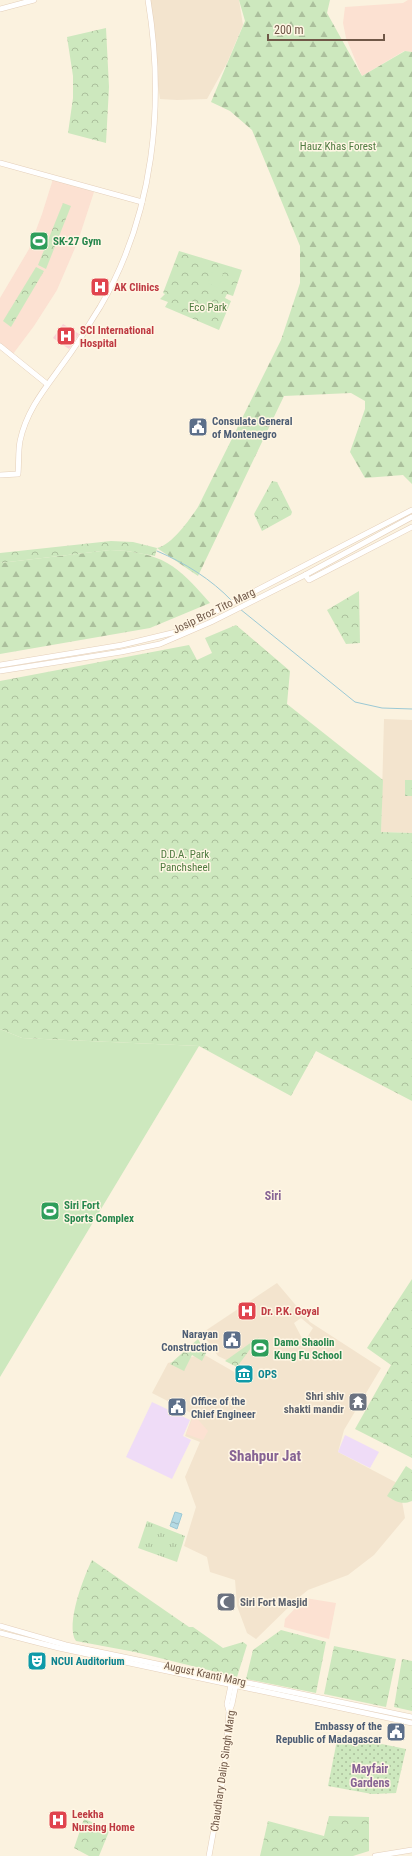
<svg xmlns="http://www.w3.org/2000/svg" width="412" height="1856" viewBox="0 0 412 1856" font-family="'Roboto Condensed',sans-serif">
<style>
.residential{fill:#f3e4ce;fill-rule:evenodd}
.commercial{fill:#fce1d2}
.education{fill:#efdcf7}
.medical{fill:#f9d2d5}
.grass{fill:url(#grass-tufts)}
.forest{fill:url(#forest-firs)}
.park{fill:url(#park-crowns)}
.garden{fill:url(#garden-dots)}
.pitch{fill:#cde8be}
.water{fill:url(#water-ripples);stroke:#9bc9d5}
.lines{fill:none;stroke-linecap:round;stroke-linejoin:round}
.stream{stroke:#9bc9d5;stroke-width:1}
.secondary-casing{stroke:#e4cfba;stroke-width:6}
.secondary{stroke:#fff;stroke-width:5}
.labels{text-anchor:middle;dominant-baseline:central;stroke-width:3;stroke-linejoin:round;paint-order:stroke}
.park-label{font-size:11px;fill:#517c42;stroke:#fff6e4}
.leisure-label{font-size:11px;font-weight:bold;fill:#27864d;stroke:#fff6e4;text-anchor:start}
.health-label{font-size:11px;font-weight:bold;fill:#be3a42;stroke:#fff6e4;text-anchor:start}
.service-label{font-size:11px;font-weight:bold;fill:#4e5e75;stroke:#fff6e4;text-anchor:start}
.street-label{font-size:11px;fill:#705848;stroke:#fff6e4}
.culture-label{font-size:11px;font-weight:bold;fill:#0d838f;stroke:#fff6e4;text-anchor:start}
.worship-label{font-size:11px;font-weight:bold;fill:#5b616d;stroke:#fff6e4;text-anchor:end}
.neighbourhood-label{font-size:12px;font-weight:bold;fill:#866394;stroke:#fff6e4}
.district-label{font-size:15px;font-weight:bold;fill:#866394;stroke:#fff6e4}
</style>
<defs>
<pattern id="grass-tufts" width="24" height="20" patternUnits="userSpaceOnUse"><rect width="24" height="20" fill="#cde8be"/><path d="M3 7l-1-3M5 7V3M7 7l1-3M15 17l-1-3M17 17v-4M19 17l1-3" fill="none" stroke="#abbf9c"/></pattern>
<pattern id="forest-firs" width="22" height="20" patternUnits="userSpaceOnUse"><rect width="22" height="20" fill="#cde8be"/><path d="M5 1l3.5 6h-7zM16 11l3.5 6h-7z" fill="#abbf9c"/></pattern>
<pattern id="park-crowns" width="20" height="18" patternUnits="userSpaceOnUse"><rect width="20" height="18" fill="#cde8be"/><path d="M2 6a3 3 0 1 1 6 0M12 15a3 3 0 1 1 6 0" fill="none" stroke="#abbf9c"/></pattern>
<pattern id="garden-dots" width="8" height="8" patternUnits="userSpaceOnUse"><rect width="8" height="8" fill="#cde8be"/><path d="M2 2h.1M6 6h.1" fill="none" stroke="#abbf9c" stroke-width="1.8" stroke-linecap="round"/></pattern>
<pattern id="water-ripples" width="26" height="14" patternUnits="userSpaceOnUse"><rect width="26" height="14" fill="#b4dae4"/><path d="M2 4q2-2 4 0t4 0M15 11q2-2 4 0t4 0" fill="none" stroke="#97b4bb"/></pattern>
</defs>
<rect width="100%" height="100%" fill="#fbf2df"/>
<g class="residential">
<polygon points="146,0 239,0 243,25 227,63 207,99 177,100 160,99"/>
<polygon points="384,719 412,720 412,833 381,832"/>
<path d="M277 1283 310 1322 381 1368 344 1430 338 1452 399 1484 405 1518 374 1555 348 1575 308 1590 297 1599 256 1639 247 1633 237 1606 235 1580 210 1572 207 1557 184 1546 196 1507 185 1477 200 1442 185 1436 193 1414 152 1393 168 1363 203 1354 236 1373 241 1367 218 1356 202 1333ZM301 1318 313 1328 304 1342 294 1323Z"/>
</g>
<g class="commercial">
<polygon points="408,0 412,0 412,52 404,51 362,76 346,38 343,23 345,7 403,3"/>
<polygon points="53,179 94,192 78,241 57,290 34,326 13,354 0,343 0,298 29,249 42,214"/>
<polygon points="194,1415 208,1431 203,1440 186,1434"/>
<polygon points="305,1598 336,1603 329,1639 284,1627 285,1619"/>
</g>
<g class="education">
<polygon points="152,1402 190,1420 183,1436 191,1440 172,1479 126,1457"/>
<polygon points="345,1435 379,1452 370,1468 338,1452"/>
</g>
<polygon class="medical" points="63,324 79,334 69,349 53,338"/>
<polygon class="grass" points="147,1521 185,1536 177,1562 138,1548"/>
<g class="forest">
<path d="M239 0H330L327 13 362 76 405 51 412 52V484L403 475 365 478 350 452 365 409V401L351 393 284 396 198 576 157 548C172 545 190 519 198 507L281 340 300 283V246L252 130 230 111 211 102 245 21Z"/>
<path d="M110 550C162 552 177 565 210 603L150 628 0 654V563Z"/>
</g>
<g class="park">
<polygon points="106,28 109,87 106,143 68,133 73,98 73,76 67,37"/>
<polygon points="63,203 71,206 46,269 38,265"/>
<polygon points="179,251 242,270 233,296 227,294 225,298 231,301 219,330 165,307 168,302 160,299 165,294 163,293"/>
<polygon points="36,267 44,271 11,327 3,321"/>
<polygon points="272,481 277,482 292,512 291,515 262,531 254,514"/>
<polygon points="111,541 133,542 157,548 155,556 127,551 110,550 0,563 0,553"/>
<polygon points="359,591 360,643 346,644 327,610"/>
<polygon points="236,625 290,671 287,704 383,780 381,832 412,833 412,1101 316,1051 291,1096 199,1046 22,1038 0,1029 0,681 189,645 197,660 212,653 205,638"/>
<rect x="405" y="780" width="7" height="16"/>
<polygon points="412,1279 412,1458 355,1429 391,1365 367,1348"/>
<polygon points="259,1337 237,1367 225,1361"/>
<polygon points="198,1339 206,1353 202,1361 192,1355 184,1371 170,1364"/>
<path d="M406 1466 412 1470V1501C402 1505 396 1502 387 1496Z"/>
<path d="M92 1560 189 1627H193L223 1648 243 1642 247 1645 237 1677 135 1652 76 1641C65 1625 84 1576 92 1560Z"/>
<polygon points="281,1630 326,1642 316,1693 246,1679 253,1650"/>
<polygon points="334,1646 396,1659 386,1707 324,1694"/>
<polygon points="402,1659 412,1661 412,1711 394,1707"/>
<polygon points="329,1816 369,1817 369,1851 353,1856 260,1856 268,1821 324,1836"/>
<polygon points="84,1819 110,1829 99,1856 89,1856 74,1848"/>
</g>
<polygon class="garden" points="338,1735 406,1749 396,1793 372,1794 328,1786"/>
<g class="pitch">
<polygon points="213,270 223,274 218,288 208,283"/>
<polygon points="0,1029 22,1038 199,1046 0,1377"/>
</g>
<polygon class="water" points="175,1512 182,1514 177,1529 170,1526"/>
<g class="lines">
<g class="stream">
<path d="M157 551C185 563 211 579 232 601"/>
<polyline points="240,609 355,702 382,708 412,709"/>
</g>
<g class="secondary-casing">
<g id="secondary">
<polyline points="0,9 34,0"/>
<polyline points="0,163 142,202"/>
<polyline points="0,346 47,384"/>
<path d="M0 475 18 474C19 463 18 452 20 441 27 408 48 385 67 358 79 342 89 324 100 307 154 215 165 104 148 0"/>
<polyline points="305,575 309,580 412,527"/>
<polyline points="0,665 122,645 176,632 412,510"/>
<polyline points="0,671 121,652 160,644 211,622 305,575 412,517"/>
<polyline points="0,1626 66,1645 412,1717"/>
<polyline points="0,1633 59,1648 412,1723"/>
<polyline points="229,1711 227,1704 231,1685"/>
<polyline points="209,1856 224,1774 229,1712 232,1704 236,1684"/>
<polyline points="375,1856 412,1850"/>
</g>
</g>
<use href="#secondary" class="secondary"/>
</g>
<defs>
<g id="stadium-square" transform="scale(1)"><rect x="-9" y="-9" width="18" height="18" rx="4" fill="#2e9e5b" stroke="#fff6e4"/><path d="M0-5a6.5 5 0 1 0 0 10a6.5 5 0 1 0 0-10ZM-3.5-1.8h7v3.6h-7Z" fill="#fff"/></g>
<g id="hospital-square" transform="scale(1)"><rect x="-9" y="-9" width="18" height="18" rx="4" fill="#e0444e" stroke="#fff6e4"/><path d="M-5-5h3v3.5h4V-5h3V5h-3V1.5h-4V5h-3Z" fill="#fff"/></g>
<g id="civic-square" transform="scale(1)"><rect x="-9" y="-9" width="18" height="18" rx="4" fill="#5c6f8a" stroke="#fff6e4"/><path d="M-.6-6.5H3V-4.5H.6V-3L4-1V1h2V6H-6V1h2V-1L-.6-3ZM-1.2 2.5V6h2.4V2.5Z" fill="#fff"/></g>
<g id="museum-square" transform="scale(1)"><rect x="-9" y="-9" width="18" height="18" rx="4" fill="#0f9aa8" stroke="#fff6e4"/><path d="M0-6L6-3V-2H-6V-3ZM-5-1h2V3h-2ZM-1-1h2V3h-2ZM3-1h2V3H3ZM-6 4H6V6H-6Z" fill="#fff"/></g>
<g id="temple-square" transform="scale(1)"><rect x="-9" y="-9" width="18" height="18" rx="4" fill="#6b7280" stroke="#fff6e4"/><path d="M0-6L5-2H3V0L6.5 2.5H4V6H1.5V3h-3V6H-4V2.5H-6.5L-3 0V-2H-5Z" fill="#fff"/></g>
<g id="mosque-square" transform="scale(1)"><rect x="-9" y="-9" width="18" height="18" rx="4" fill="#6b7280" stroke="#fff6e4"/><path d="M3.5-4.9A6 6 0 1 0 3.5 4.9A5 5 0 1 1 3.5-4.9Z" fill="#fff"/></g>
<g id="theatre-square" transform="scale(1)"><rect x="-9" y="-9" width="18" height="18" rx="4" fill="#0f9aa8" stroke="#fff6e4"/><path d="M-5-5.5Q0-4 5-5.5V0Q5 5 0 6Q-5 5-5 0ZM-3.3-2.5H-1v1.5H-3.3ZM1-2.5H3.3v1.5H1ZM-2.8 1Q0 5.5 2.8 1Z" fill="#fff"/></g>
</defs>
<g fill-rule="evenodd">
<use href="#stadium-square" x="39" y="241"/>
<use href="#hospital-square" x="100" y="287"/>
<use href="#hospital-square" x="66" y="336"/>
<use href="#civic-square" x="198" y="427"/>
<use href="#stadium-square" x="50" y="1211"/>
<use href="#hospital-square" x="247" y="1311"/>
<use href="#civic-square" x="232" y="1340"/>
<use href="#stadium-square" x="260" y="1348"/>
<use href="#museum-square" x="244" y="1374"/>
<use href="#temple-square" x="358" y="1402"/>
<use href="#civic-square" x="177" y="1407"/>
<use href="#mosque-square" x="226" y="1602"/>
<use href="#theatre-square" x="37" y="1661"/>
<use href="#civic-square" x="396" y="1732"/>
<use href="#hospital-square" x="58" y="1820"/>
</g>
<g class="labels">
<g class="park-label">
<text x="338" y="146">Hauz Khas Forest</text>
<text x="208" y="307">Eco Park</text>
<text x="185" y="854">D.D.A. Park<tspan x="185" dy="13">Panchsheel</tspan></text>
</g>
<g class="leisure-label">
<text x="53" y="241">SK-27 Gym</text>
<text x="64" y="1205">Siri Fort<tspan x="64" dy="13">Sports Complex</tspan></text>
<text x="274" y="1342">Damo Shaolin<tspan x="274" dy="13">Kung Fu School</tspan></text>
</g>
<g class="health-label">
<text x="114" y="287">AK Clinics</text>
<text x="80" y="330">SCI International<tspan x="80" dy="13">Hospital</tspan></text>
<text x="261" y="1311">Dr. P.K. Goyal</text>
<text x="72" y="1814">Leekha<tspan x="72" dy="13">Nursing Home</tspan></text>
</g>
<g class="service-label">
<text x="212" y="421">Consulate General<tspan x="212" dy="13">of Montenegro</tspan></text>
<text x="218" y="1334" text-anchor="end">Narayan<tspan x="218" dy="13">Construction</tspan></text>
<text x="191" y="1401">Office of the<tspan x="191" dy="13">Chief Engineer</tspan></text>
<text x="382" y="1726" text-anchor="end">Embassy of the<tspan x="382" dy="13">Republic of Madagascar</tspan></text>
</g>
<g class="street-label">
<text transform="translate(214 611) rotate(-26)">Josip Broz Tito Marg</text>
<text transform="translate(205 1674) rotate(12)">August Kranti Marg</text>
<text transform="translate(223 1771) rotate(-82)">Chaudhary Dalip Singh Marg</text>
</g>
<g class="culture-label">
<text x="258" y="1374">OPS</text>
<text x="51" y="1661">NCUI Auditorium</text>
</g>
<g class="worship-label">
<text x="344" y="1396">Shri shiv<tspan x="344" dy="13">shakti mandir</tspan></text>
<text x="240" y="1602" text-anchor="start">Siri Fort Masjid</text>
</g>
<g class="neighbourhood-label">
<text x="273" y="1196">Siri</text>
<text x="370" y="1769">Mayfair<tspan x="370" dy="14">Gardens</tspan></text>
</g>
<g class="district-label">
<text x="265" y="1456">Shahpur Jat</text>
</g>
</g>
<path d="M268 34v6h116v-6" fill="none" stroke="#705848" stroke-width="2"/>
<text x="274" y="34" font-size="12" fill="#705848" stroke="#fff6e4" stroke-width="3" paint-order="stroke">200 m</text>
</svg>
